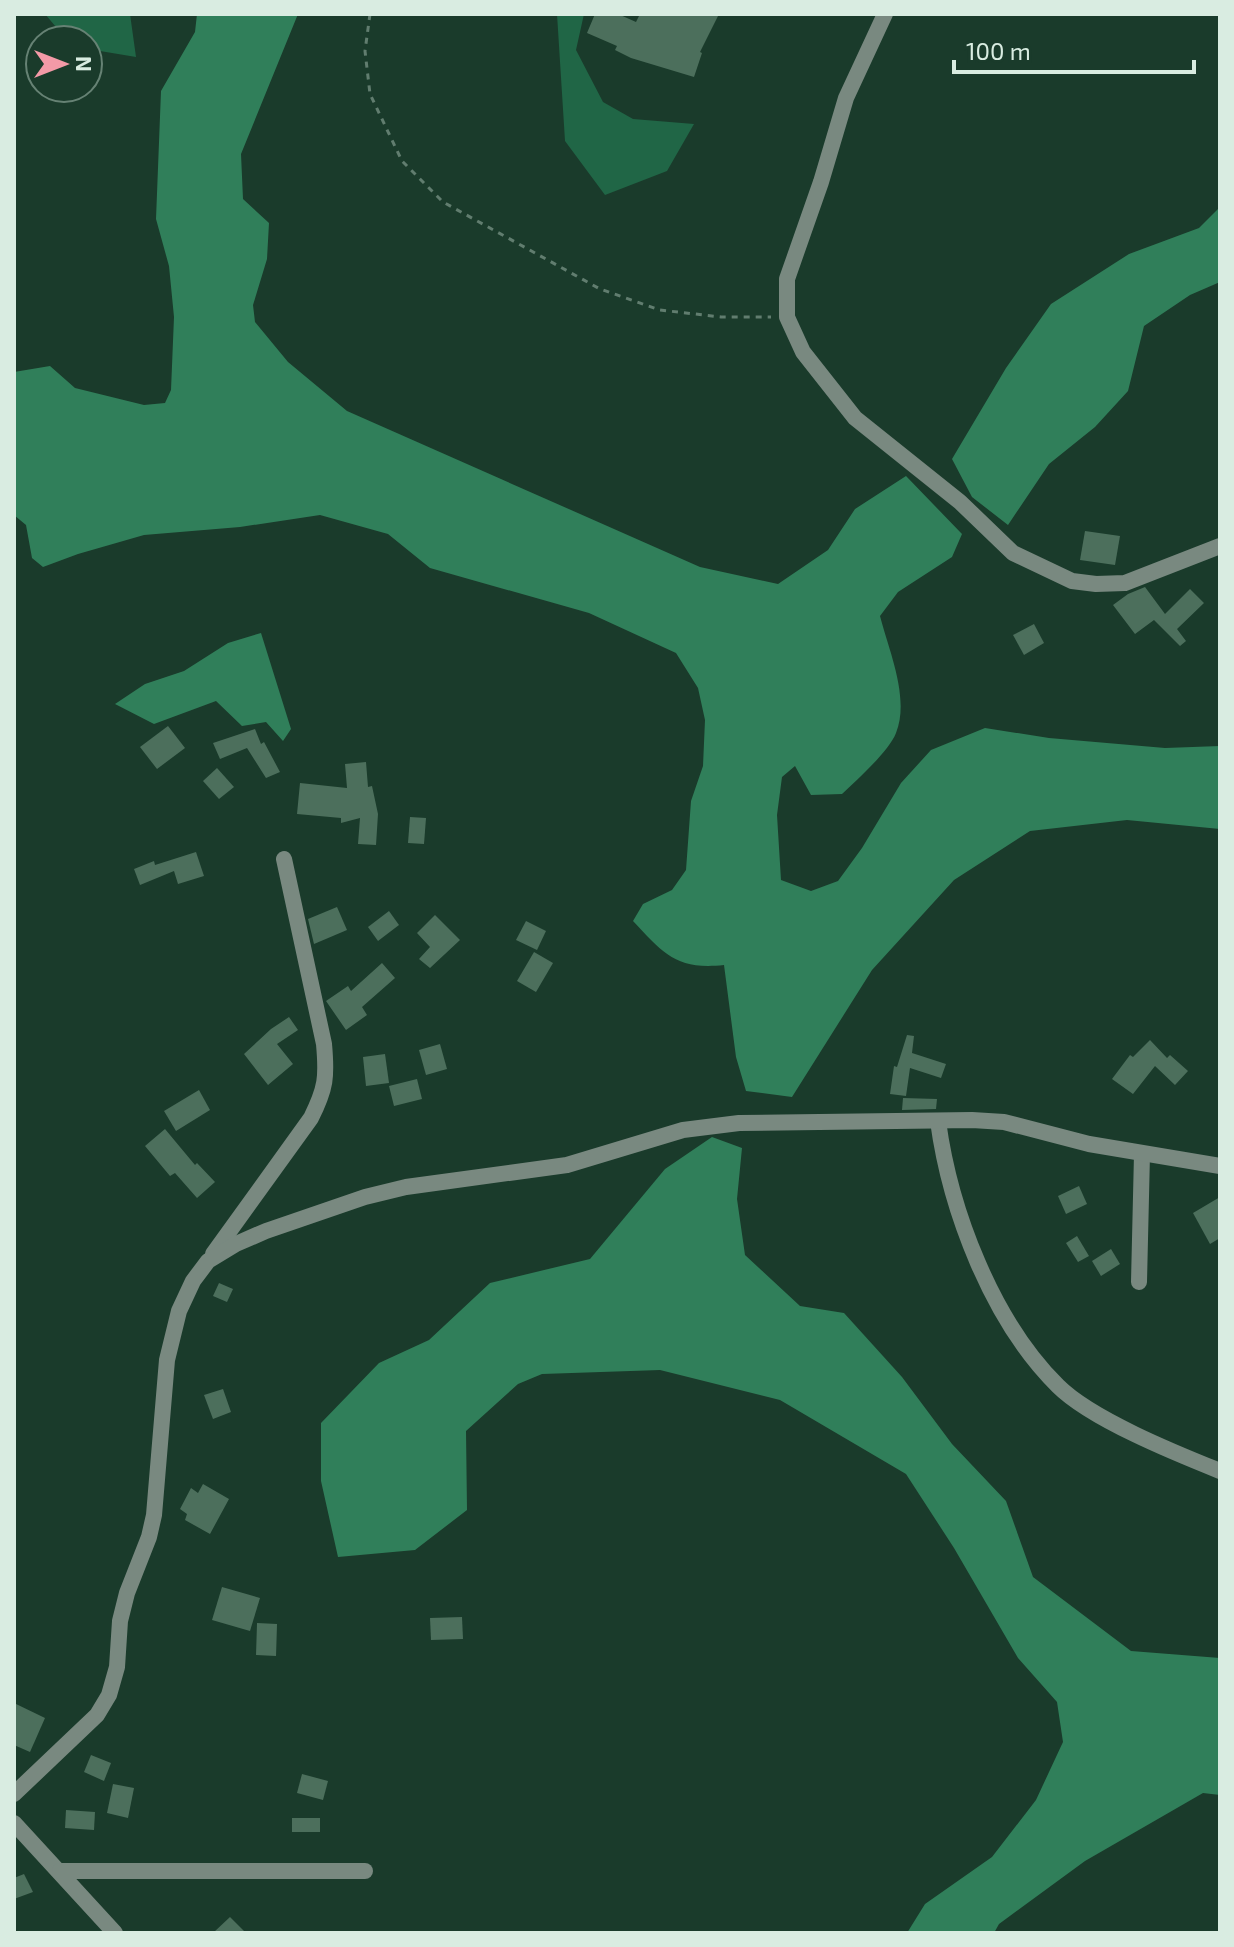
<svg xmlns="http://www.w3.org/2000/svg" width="1234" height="1947" viewBox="0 0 1234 1947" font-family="'Exo 2',sans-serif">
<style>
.green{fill:#206646}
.forest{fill:#307f5a}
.building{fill:#4c6f5c}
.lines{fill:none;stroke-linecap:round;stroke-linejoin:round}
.path{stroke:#617d6f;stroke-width:3;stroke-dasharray:6 6;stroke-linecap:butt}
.street{stroke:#798980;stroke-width:16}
</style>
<rect width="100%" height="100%" fill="#1a3b2b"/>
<g class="green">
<polygon points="45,14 130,14 136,57 88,49 88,40 67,40"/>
<polygon points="557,14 584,14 576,50 603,102 633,119 694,124 667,171 605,195 565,141"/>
</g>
<g class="forest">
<path d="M197 14H298L241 154 243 199 269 223 267 259 253 305 255 322 288 362 347 411 700 567 778 584 828 550 855 509 906 476 962 534 952 557 898 592 880 616C889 651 910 698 896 733 889 751 857 780 842 794L811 795 795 766 782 777 777 815 781 880 811 891 838 881 862 848 901 783 931 750 985 728 1049 738 1165 748 1220 746V829L1127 820 1030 831 954 880 872 970 792 1097 746 1091 736 1057 724 965C676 970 664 954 633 921L643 904 672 890 686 870 691 801 703 766 705 720 698 688 676 653 589 613 430 568 388 534 320 515 240 527 144 535 78 554 43 567 32 558 26 525 14 515V372L50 366 75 388 144 405 165 403 171 390 174 317 169 266 156 219 161 91 195 32Z"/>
<polygon points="1220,207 1220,282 1190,295 1144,326 1128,391 1095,427 1049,464 1008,525 972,497 952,459 1006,368 1051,304 1129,254 1199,228"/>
<polygon points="261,633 291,729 283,741 266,722 242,726 216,701 154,724 115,704 145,684 184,671 228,643"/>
<polygon points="712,1137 742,1148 737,1199 745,1255 800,1306 844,1313 902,1377 952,1444 1006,1501 1033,1577 1131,1651 1220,1658 1220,1795 1203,1793 1085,1861 999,1924 994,1933 907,1933 925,1904 992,1857 1036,1800 1063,1742 1057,1702 1018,1658 954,1548 906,1474 780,1400 660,1370 542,1374 518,1384 466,1431 467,1510 415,1550 338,1557 321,1481 321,1423 379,1363 429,1340 490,1283 590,1259 665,1169"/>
</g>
<g class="building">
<polygon points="595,14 618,14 636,22 640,14 719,14 700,52 702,53 694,77 631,58 615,50 617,46 587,33"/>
<polygon points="1085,531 1120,536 1115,565 1080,560"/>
<polygon points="1145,587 1165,614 1190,589 1204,603 1177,629 1186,641 1180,646 1154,620 1135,634 1113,605 1128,594"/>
<polygon points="1034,624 1044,643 1024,655 1013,635"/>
<polygon points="168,726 185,748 157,769 140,747"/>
<polygon points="255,729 261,744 264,742 280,772 266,778 247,748 220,759 213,743"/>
<polygon points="366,762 368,787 372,786 378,814 376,845 358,844 360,818 341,823 341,818 297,814 300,783 347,788 345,764"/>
<polygon points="217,768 234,787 219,799 203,781"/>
<polygon points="410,817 426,818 424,844 408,843"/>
<polygon points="196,852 204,876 178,884 174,871 140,885 134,869 154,861 155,865"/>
<polygon points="337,907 347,930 314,944 308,919"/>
<polygon points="389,911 399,925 378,941 368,927"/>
<polygon points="435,915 460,940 430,968 419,959 430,947 417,933"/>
<polygon points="526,921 546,931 537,950 516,940"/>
<polygon points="534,952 553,963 536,992 517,981"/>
<polygon points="382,963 395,978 362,1007 367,1015 346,1030 326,1001 348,986 351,991"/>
<polygon points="289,1017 298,1030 277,1044 293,1064 268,1085 244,1054 271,1029"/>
<polygon points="907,1035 914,1036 912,1053 946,1064 941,1078 910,1068 906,1096 890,1094 894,1066 897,1067"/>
<polygon points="1150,1040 1167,1058 1170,1055 1188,1071 1175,1085 1155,1066 1133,1094 1112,1079 1130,1055 1133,1057"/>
<polygon points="440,1044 447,1069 426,1075 419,1050"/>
<polygon points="385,1054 389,1083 366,1086 363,1057"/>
<polygon points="417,1079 422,1099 394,1106 389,1086"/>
<polygon points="199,1090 210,1110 176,1131 164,1111"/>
<polygon points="903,1098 937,1099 936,1109 902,1110"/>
<polygon points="165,1129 195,1165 197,1163 215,1182 197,1198 175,1173 170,1176 145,1146"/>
<polygon points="1079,1186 1087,1204 1066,1214 1058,1196"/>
<polygon points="1220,1197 1220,1238 1210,1244 1193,1213"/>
<polygon points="1077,1236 1089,1256 1078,1262 1066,1243"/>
<polygon points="1111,1249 1120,1264 1101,1276 1092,1261"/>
<polygon points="219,1283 233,1289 227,1302 213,1296"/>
<polygon points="223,1389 231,1412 213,1419 204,1395"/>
<polygon points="203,1484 229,1499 210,1534 185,1520 187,1514 180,1509 191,1488 198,1493"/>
<polygon points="222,1587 260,1598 250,1631 212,1620"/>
<polygon points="462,1617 463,1639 431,1640 430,1618"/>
<polygon points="257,1623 277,1624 276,1656 256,1655"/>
<polygon points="14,1703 45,1718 30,1752 14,1745"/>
<polygon points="91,1755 111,1763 104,1781 84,1772"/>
<polygon points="302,1774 328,1781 323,1800 297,1793"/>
<polygon points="113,1784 134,1788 128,1818 107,1813"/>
<polygon points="66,1810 95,1812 94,1830 65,1828"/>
<rect x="292" y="1818" width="28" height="14"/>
<polygon points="24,1874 33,1892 14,1899 14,1878"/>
<polygon points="230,1917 246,1933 213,1933"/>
</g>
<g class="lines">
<polyline class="path" points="370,14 365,51 370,94 402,161 443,202 600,289 660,310 721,317 771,317"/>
<g class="street">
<polyline points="885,14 846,98 821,182 787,279 787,317 803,352 855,418 960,502 1013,553 1072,581 1096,584 1125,583 1220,546"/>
<path d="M938 1121C950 1210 992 1321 1058 1386 1091 1419 1175 1453 1220 1471"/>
<path d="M213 1254 311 1118C326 1088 327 1077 324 1044L284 859"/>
<polyline points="1139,1282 1142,1154"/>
<polyline points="14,1794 97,1715 109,1695 117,1667 120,1621 127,1593 149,1537 154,1515 167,1360 179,1311 193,1281 208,1261 236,1244 266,1231 365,1197 406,1187 567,1165 683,1130 739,1123 972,1120 1004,1122 1089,1144 1220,1166"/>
<polyline points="14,1823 115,1933"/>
<polyline points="60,1871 365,1871"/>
</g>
</g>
<rect width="1234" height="1947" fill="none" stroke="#d9ece1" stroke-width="32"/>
<g transform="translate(64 64) rotate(90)"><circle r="38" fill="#1a3b2b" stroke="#668274" stroke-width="2"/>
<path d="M0-6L14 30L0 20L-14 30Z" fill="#f39aa7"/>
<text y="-12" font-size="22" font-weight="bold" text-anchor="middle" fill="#d9ece1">N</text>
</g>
<path d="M954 60v12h240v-12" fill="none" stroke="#d9ece1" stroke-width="4"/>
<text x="966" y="60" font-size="24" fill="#d9ece1" stroke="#1a3b2b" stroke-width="6" paint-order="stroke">100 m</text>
</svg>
